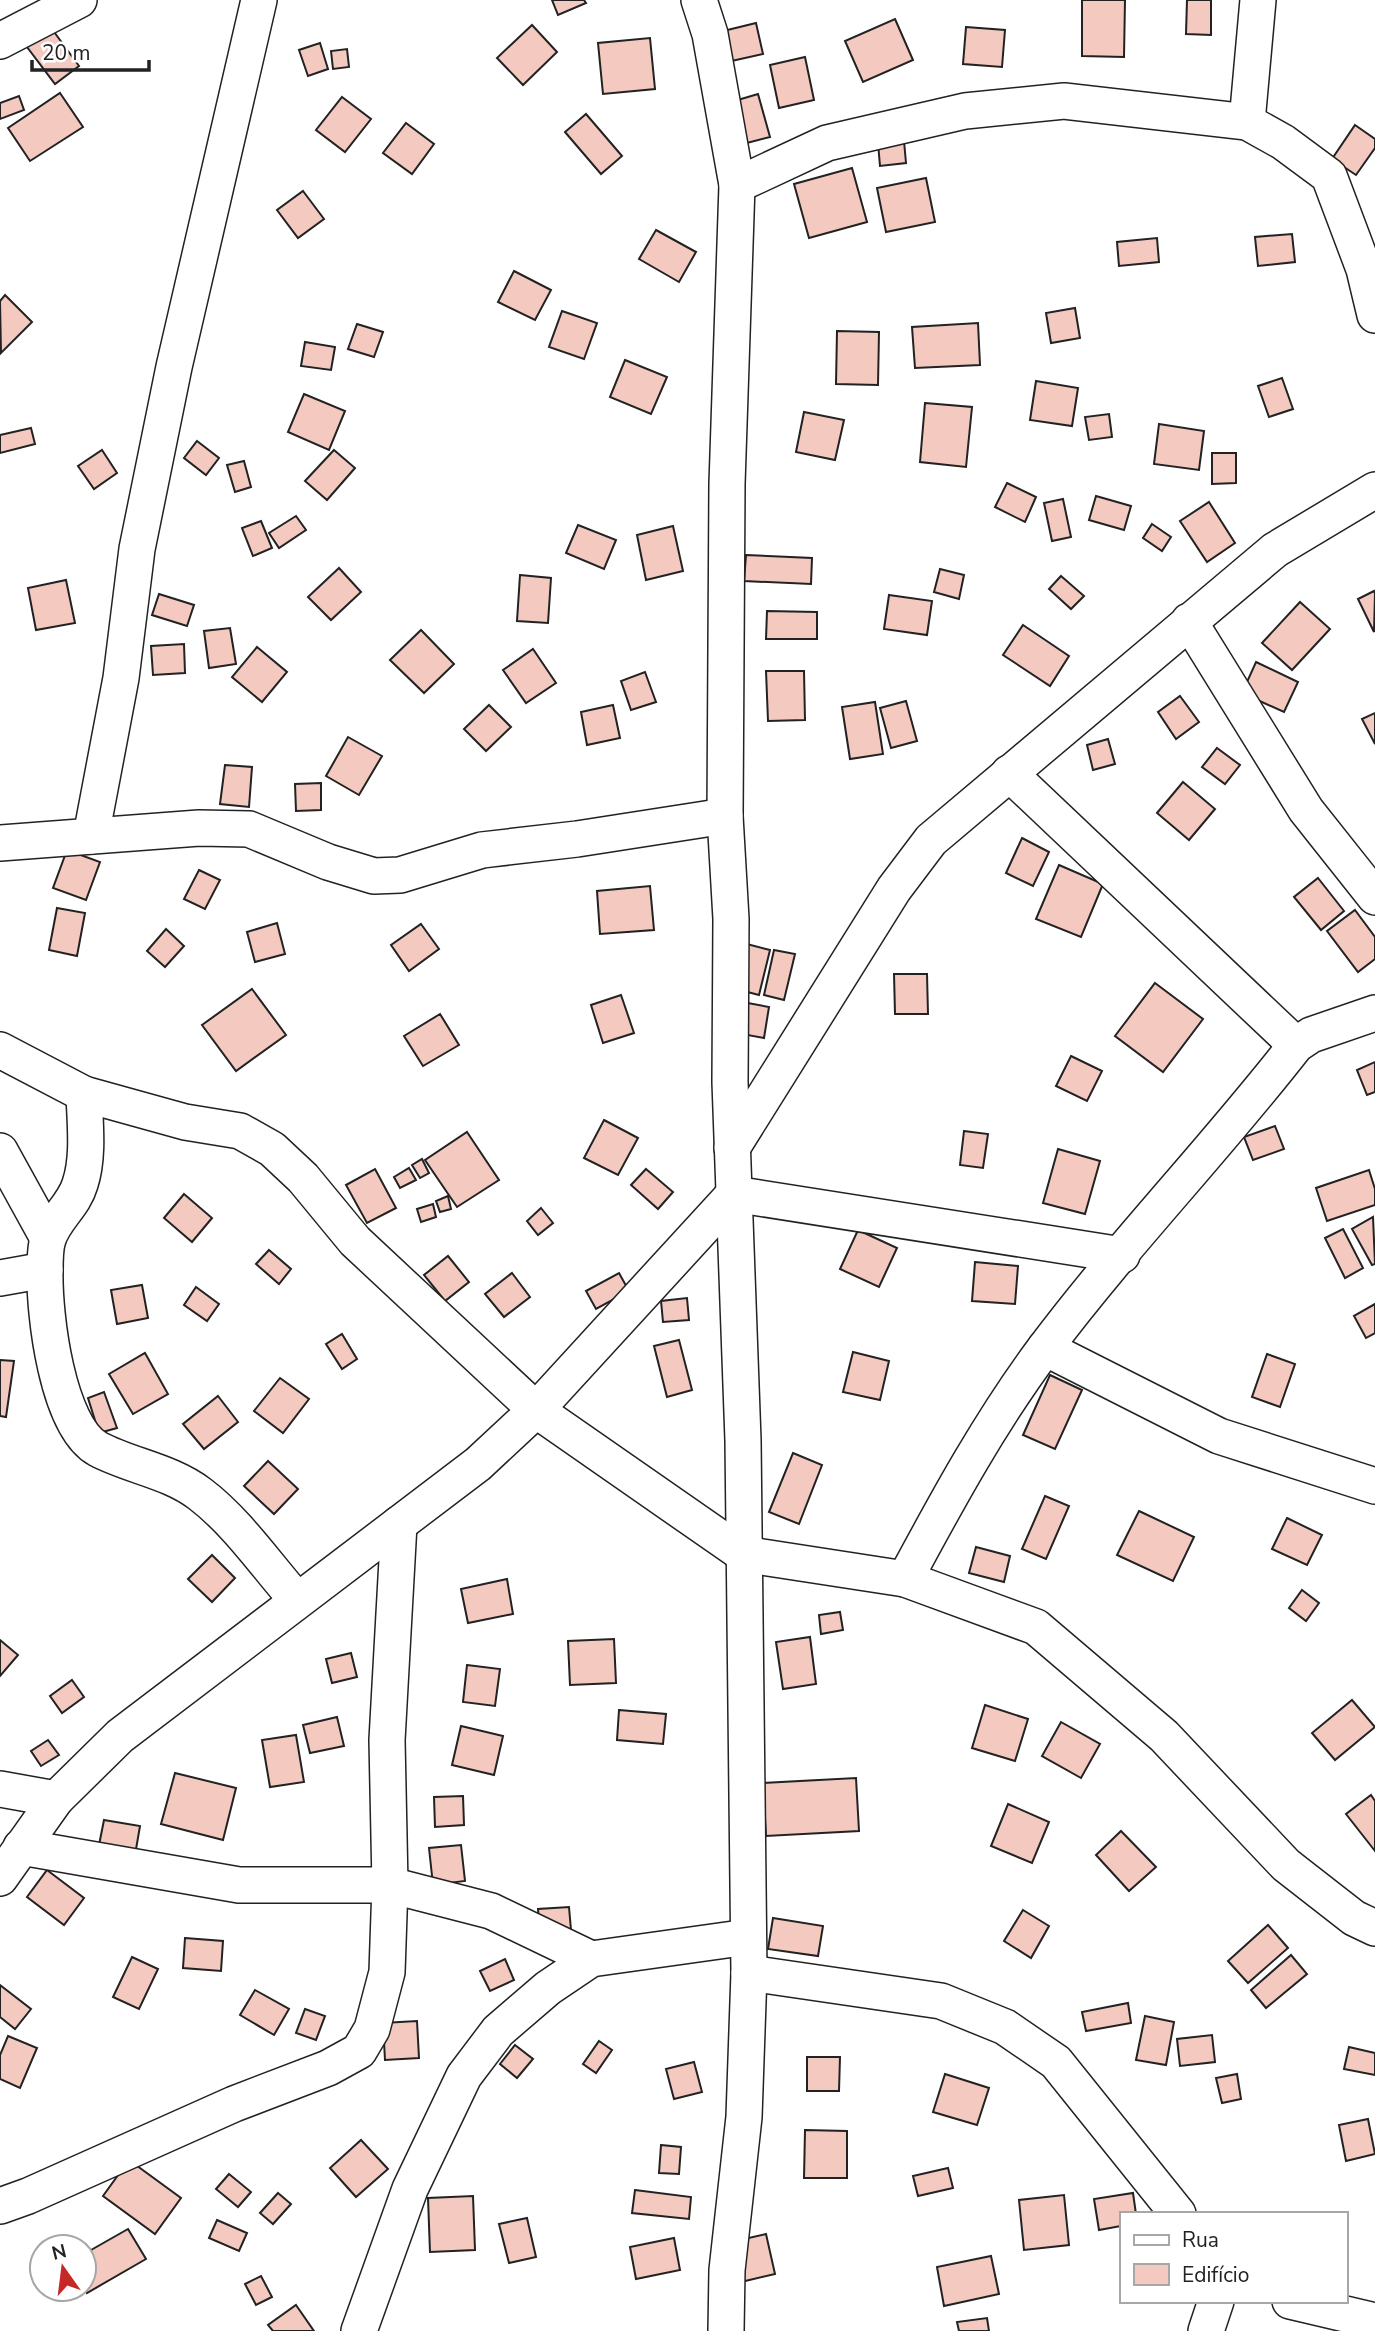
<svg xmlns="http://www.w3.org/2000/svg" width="1375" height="2331" viewBox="0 0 1375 2331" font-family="'Nunito Sans',sans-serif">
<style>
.building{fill:#f3c9c0;stroke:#222;stroke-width:2}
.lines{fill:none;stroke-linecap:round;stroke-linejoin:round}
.minor-casing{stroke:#222;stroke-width:38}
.minor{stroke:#fff;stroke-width:35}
</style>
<rect width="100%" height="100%" fill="#fff"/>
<g class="building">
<polygon points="552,0 584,0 586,3 558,15"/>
<polygon points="1082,0 1125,0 1124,57 1082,56"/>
<polygon points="1187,0 1211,0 1211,35 1186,34"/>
<polygon points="895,19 913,60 863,82 845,41"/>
<polygon points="756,23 763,54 718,64 711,34"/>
<polygon points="49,25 79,66 55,84 24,43"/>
<polygon points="532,25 557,52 523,85 497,58"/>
<polygon points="966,27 1005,30 1002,67 963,64"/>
<polygon points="650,38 655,89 603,94 598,43"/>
<polygon points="320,43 328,69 308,76 299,50"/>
<polygon points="347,49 349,67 333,69 331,51"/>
<polygon points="805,57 814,100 779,108 770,65"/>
<polygon points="60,93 83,127 30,161 8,128"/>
<polygon points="758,94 770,137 743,144 731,102"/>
<polygon points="19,96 24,110 0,119 0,103"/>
<polygon points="342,97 371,119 345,152 316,130"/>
<polygon points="586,114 622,156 601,174 565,132"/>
<polygon points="406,123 434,144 412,174 383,153"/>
<polygon points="1355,125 1375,139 1375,148 1356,175 1332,159"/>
<polygon points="904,141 906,163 880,166 878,143"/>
<polygon points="852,168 867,222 809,238 794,184"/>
<polygon points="926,178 935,222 886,232 877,188"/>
<polygon points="303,191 324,219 298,238 277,210"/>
<polygon points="656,230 696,252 679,282 639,259"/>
<polygon points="1292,234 1295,262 1258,266 1255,237"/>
<polygon points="1157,238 1159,262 1119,266 1117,242"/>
<polygon points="514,271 551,290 535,320 498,302"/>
<polygon points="5,295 32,322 1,353 0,301"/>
<polygon points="1075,308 1080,338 1051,343 1046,313"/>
<polygon points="562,311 597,323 584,359 549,347"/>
<polygon points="978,323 980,365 915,368 912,327"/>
<polygon points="357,324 383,332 374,357 348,349"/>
<polygon points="837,331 879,332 878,385 836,384"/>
<polygon points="305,342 335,347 331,370 301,366"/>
<polygon points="625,360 667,377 651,414 610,397"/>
<polygon points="1282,378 1293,409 1269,417 1258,386"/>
<polygon points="1036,381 1078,388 1072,426 1030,420"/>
<polygon points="304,394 345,411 329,450 288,432"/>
<polygon points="925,403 972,407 966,467 920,462"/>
<polygon points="804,412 844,420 835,460 796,452"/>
<polygon points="1109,414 1112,437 1089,440 1085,417"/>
<polygon points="1159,424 1204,431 1199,470 1154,464"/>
<polygon points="31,428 35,444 0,453 0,435"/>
<polygon points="197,441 219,458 206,475 184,458"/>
<polygon points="102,450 117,473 94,489 78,466"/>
<polygon points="334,450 355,468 327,500 305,481"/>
<polygon points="1212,453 1236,453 1236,483 1212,484"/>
<polygon points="244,461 251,487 235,492 227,465"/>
<polygon points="1007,483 1036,497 1025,522 995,507"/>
<polygon points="1096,496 1131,506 1124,530 1089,520"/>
<polygon points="1063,499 1071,537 1052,541 1044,503"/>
<polygon points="1209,502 1235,543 1207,562 1180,521"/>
<polygon points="296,516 306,530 279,548 269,533"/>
<polygon points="261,521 272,548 253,556 242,528"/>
<polygon points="1152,524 1171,537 1162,551 1143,538"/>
<polygon points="578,525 616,540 604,569 566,553"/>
<polygon points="673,526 683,571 646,580 637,535"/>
<polygon points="746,555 812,558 811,584 744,581"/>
<polygon points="339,568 361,592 331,620 308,597"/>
<polygon points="940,569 964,575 959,599 934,592"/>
<polygon points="520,575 551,578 548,623 517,621"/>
<polygon points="1061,576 1084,596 1071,609 1049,589"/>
<polygon points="66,580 75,623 36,630 28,588"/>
<polygon points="1374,591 1375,594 1374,632 1358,599"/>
<polygon points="159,594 194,605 187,626 152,615"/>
<polygon points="889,595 932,601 927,635 884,629"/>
<polygon points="1300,602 1330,629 1292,670 1262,643"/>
<polygon points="767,611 817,612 817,639 766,639"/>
<polygon points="1023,625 1069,656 1050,686 1003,655"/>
<polygon points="230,628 236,664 209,668 204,631"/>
<polygon points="421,630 454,664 424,693 390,660"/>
<polygon points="184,644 185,673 153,675 151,646"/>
<polygon points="257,647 287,672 262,702 232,677"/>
<polygon points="533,649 556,683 526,703 503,670"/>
<polygon points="1256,662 1298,682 1284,712 1242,693"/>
<polygon points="766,671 804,671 805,720 768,721"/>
<polygon points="645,672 656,702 631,710 621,681"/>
<polygon points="1180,696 1199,722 1176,739 1158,712"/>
<polygon points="906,701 917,741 891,748 880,708"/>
<polygon points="875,702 883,754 850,759 842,707"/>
<polygon points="489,705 511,727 486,751 464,729"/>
<polygon points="613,705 620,738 587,745 581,712"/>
<polygon points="1375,713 1375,744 1362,719"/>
<polygon points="348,737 382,756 359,795 326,776"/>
<polygon points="1108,739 1115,764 1093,770 1087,745"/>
<polygon points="1217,748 1240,765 1225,784 1202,767"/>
<polygon points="225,765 252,767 249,807 220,804"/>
<polygon points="1183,782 1215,809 1189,840 1157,813"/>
<polygon points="321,783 321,810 296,811 295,784"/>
<polygon points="1022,838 1049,852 1033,886 1006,873"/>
<polygon points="67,850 100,862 86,900 53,888"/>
<polygon points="1059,865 1103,884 1081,937 1036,919"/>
<polygon points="199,870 220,880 205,909 184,899"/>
<polygon points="1318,878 1344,911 1321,930 1294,897"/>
<polygon points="650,886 654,930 600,934 597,891"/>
<polygon points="57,908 85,913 77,956 49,950"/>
<polygon points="1355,910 1375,937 1375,959 1358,972 1327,931"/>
<polygon points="277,923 285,954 255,962 247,932"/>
<polygon points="421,924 439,949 409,971 391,945"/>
<polygon points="166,929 184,946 165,967 147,951"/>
<polygon points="743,943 770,950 759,995 732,988"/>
<polygon points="774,950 795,954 784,1000 764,995"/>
<polygon points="894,974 927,974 928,1014 895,1014"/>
<polygon points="1155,983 1203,1019 1163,1072 1115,1036"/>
<polygon points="252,989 286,1035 236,1071 202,1025"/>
<polygon points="621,995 634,1033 603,1043 591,1005"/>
<polygon points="737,1001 769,1007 764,1038 731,1032"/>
<polygon points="440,1014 459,1045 423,1066 404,1036"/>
<polygon points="1071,1056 1102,1071 1087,1101 1056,1086"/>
<polygon points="1375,1062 1375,1092 1367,1095 1357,1070"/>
<polygon points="604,1120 638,1138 618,1175 584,1158"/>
<polygon points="1275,1126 1284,1149 1253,1160 1244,1137"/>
<polygon points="964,1131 988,1134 983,1168 960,1165"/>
<polygon points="467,1132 499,1180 457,1207 425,1160"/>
<polygon points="1058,1149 1100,1161 1085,1214 1043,1203"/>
<polygon points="422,1159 429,1173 420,1178 412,1165"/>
<polygon points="409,1168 416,1180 400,1188 394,1177"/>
<polygon points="375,1169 396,1208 367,1223 346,1185"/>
<polygon points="646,1169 673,1192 658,1209 631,1185"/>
<polygon points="1369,1170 1375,1189 1375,1205 1327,1221 1316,1188"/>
<polygon points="184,1194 212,1218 192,1242 164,1218"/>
<polygon points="448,1196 451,1209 440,1212 436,1201"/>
<polygon points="433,1204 436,1217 421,1222 417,1209"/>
<polygon points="541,1208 553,1223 538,1235 527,1221"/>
<polygon points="1373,1217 1375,1264 1372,1265 1352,1229"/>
<polygon points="1343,1229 1363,1268 1345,1278 1325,1238"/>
<polygon points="858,1230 897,1248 879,1287 840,1269"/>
<polygon points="269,1250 291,1269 279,1284 256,1264"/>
<polygon points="448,1256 469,1282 445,1301 424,1275"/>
<polygon points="975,1262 1018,1266 1015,1304 972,1301"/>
<polygon points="512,1273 530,1297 504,1317 485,1294"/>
<polygon points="619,1273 629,1291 596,1309 586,1291"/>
<polygon points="142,1285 148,1318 117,1324 111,1290"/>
<polygon points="196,1287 219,1304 207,1321 184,1305"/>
<polygon points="687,1298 689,1320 663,1322 661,1301"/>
<polygon points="1375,1304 1375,1333 1366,1338 1354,1316"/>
<polygon points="342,1334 357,1359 342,1369 326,1344"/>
<polygon points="679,1340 692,1390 667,1397 654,1346"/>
<polygon points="853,1352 889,1361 880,1400 843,1392"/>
<polygon points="145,1353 168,1394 133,1414 109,1374"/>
<polygon points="1267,1354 1295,1364 1280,1407 1252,1397"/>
<polygon points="0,1360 14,1361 6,1417 0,1416"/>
<polygon points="1050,1375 1082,1390 1055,1449 1023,1435"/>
<polygon points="280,1378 309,1399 283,1433 254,1411"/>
<polygon points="104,1392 117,1428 99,1433 88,1398"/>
<polygon points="218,1396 238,1422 204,1449 183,1424"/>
<polygon points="793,1453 822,1465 799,1524 769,1512"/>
<polygon points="268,1461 298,1489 274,1514 244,1486"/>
<polygon points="1045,1496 1069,1506 1046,1559 1022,1549"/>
<polygon points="1139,1511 1194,1537 1173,1581 1117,1555"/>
<polygon points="1287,1518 1322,1535 1307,1565 1272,1549"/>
<polygon points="976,1547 1010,1556 1004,1582 969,1573"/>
<polygon points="212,1555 235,1578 212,1602 188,1579"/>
<polygon points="507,1579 513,1614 468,1623 461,1589"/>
<polygon points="1302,1590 1319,1603 1306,1621 1289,1608"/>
<polygon points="840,1612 843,1630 821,1634 819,1615"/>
<polygon points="810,1637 816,1684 783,1689 776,1642"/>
<polygon points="614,1639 616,1683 570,1685 568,1641"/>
<polygon points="0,1640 18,1655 0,1676"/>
<polygon points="351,1653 357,1677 332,1683 326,1659"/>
<polygon points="467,1665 500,1669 495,1706 463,1702"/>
<polygon points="72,1680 84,1697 62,1713 50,1696"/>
<polygon points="1352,1700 1375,1727 1335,1760 1312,1733"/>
<polygon points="985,1705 1028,1719 1015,1761 972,1748"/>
<polygon points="619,1710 666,1714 663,1744 617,1740"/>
<polygon points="337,1717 344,1746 310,1753 303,1725"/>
<polygon points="1061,1722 1100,1744 1081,1778 1042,1756"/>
<polygon points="461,1726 503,1736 494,1775 452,1765"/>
<polygon points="296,1735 304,1782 270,1787 262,1740"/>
<polygon points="48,1740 59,1755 41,1766 31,1751"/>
<polygon points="175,1773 236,1788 223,1840 161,1824"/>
<polygon points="856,1778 859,1831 766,1836 763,1783"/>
<polygon points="1371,1795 1375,1801 1375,1851 1346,1814"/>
<polygon points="463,1796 464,1825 435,1827 434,1797"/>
<polygon points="1008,1804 1049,1822 1032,1863 991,1846"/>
<polygon points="104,1820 140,1826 134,1861 97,1855"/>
<polygon points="1121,1831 1156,1867 1129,1891 1096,1855"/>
<polygon points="461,1845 465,1881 433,1885 429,1848"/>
<polygon points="47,1870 84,1898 64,1925 27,1897"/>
<polygon points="569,1907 571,1930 540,1932 538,1909"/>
<polygon points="1023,1910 1049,1926 1031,1958 1004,1941"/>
<polygon points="773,1918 823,1926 818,1956 768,1949"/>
<polygon points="1268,1925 1288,1948 1248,1983 1228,1961"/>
<polygon points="185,1938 223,1941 221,1971 183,1968"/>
<polygon points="1291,1955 1307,1974 1266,2008 1251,1990"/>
<polygon points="132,1957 158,1969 139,2009 113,1997"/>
<polygon points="505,1959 514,1980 490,1991 480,1971"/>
<polygon points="0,1985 31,2009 15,2029 0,2017"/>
<polygon points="255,1990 289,2009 274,2035 240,2015"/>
<polygon points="1128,2003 1131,2023 1086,2031 1082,2012"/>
<polygon points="305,2009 325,2016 316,2040 296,2033"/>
<polygon points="1145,2016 1174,2022 1166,2065 1136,2060"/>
<polygon points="417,2021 419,2058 385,2060 383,2023"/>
<polygon points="1212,2035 1215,2062 1180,2066 1177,2039"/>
<polygon points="8,2036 37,2048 20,2088 0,2079 0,2055"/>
<polygon points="599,2041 612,2050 596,2073 583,2064"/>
<polygon points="515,2045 533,2059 517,2078 500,2064"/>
<polygon points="1349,2047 1375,2053 1375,2075 1344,2069"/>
<polygon points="807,2057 840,2057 839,2091 807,2091"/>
<polygon points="694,2062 702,2092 674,2099 666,2069"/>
<polygon points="945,2074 989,2088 977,2125 933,2112"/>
<polygon points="1237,2074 1241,2099 1222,2103 1216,2078"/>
<polygon points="1368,2119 1375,2154 1346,2161 1339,2125"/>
<polygon points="805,2130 847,2131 847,2178 804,2178"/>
<polygon points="361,2140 388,2169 356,2197 330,2168"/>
<polygon points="661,2145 681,2147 679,2174 659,2173"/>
<polygon points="129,2160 181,2198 155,2234 103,2196"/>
<polygon points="948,2168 953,2188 918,2196 913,2176"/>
<polygon points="229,2174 251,2192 238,2207 216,2189"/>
<polygon points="635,2190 691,2197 689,2219 632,2213"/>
<polygon points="278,2193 291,2204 273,2224 260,2213"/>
<polygon points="1133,2193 1136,2214 1121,2214 1121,2226 1099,2230 1094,2199"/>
<polygon points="1064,2195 1069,2245 1024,2250 1019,2200"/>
<polygon points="473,2196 475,2250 430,2252 428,2198"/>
<polygon points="527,2218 536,2257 509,2263 499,2224"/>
<polygon points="217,2220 247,2233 239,2251 209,2238"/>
<polygon points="128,2229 146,2259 87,2293 84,2287 84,2254"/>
<polygon points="766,2234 775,2274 741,2282 731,2242"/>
<polygon points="674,2238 680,2270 636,2279 630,2247"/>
<polygon points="991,2256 999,2294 944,2306 937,2267"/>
<polygon points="261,2276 272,2297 256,2305 245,2284"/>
<polygon points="296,2305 314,2331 273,2331 268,2325"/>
<polygon points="987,2318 989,2331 959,2331 957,2322"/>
</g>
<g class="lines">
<g class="minor-casing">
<g id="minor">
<polyline points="699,0 710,34 737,185 727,484 725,816 731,919 730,1082 743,1440 749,1973 744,2117 727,2270 726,2331"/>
<polyline points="0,41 79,0"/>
<polyline points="1247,122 1258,0"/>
<polyline points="737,185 827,143 965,111 1064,101 1247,122 1283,142 1329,176 1364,269 1375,315"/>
<polyline points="1189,621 1306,810 1375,897"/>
<polyline points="1009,773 1296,1045"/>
<polyline points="91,836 121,678 137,549 174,367 259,0"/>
<polyline points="0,843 199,828 249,829 328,862 374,876 400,875 482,850 577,839 725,816"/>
<polyline points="0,1050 84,1094 185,1122 240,1131 272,1149 303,1178 355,1241 536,1410 743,1554 905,1579 1036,1627 1164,1736 1286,1865 1354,1918 1375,1928"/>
<path d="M84 1094C85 1123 89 1157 80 1184 74 1205 54 1219 48 1239 45 1248 45 1261 45 1271 44 1314 57 1426 98 1449 130 1466 170 1471 200 1494 237 1522 266 1565 297 1600"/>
<polyline points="732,1148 894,889 931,840 1275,550 1375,490"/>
<polyline points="0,1151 48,1238"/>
<polyline points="0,1278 45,1270"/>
<polyline points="1045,1348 1219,1436 1375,1486"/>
<path d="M905 1579C948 1499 991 1420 1045 1348 1124 1243 1216 1148 1296 1045L1311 1035 1375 1013"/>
<polyline points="0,1789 56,1799"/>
<polyline points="21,1847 239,1885 390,1885 491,1911 591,1959"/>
<polyline points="0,1878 56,1799 120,1736 478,1464 536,1410 734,1194 1122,1255"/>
<polyline points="749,1973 941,2001 1005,2027 1056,2062 1178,2214"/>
<polyline points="0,2206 28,2196 234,2104 328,2068 359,2051 372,2029 387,1972 390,1885 387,1740 399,1524"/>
<polyline points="1290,2301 1375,2321"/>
<polyline points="359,2331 410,2189 464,2076 498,2031 548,1988 591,1959 748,1937"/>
<polyline points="1206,2331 1216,2301"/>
</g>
</g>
<use href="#minor" class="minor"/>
</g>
<rect x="1120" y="2212" width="228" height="91" fill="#ffffff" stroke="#a7a7a7" stroke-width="2"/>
<rect x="1134" y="2235" width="35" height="10" fill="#ffffff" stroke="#a7a7a7" stroke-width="2"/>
<text x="1182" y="2247" font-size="21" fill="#222222">Rua</text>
<rect x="1134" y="2264" width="35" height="21" fill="#f3c9c0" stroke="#a7a7a7" stroke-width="2"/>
<text x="1182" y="2282" font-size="21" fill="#222222">Edifício</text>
<g transform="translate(63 2268) rotate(346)"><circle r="33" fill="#ffffff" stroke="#a7a7a7" stroke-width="2"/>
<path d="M0-5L12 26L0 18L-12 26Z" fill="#c62828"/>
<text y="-10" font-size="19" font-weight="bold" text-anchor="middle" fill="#222222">N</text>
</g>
<path d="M32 60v10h117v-10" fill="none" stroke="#222222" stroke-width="3.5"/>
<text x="42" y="60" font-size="21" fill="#222222" stroke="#ffffff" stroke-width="5" paint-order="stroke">20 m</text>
</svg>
